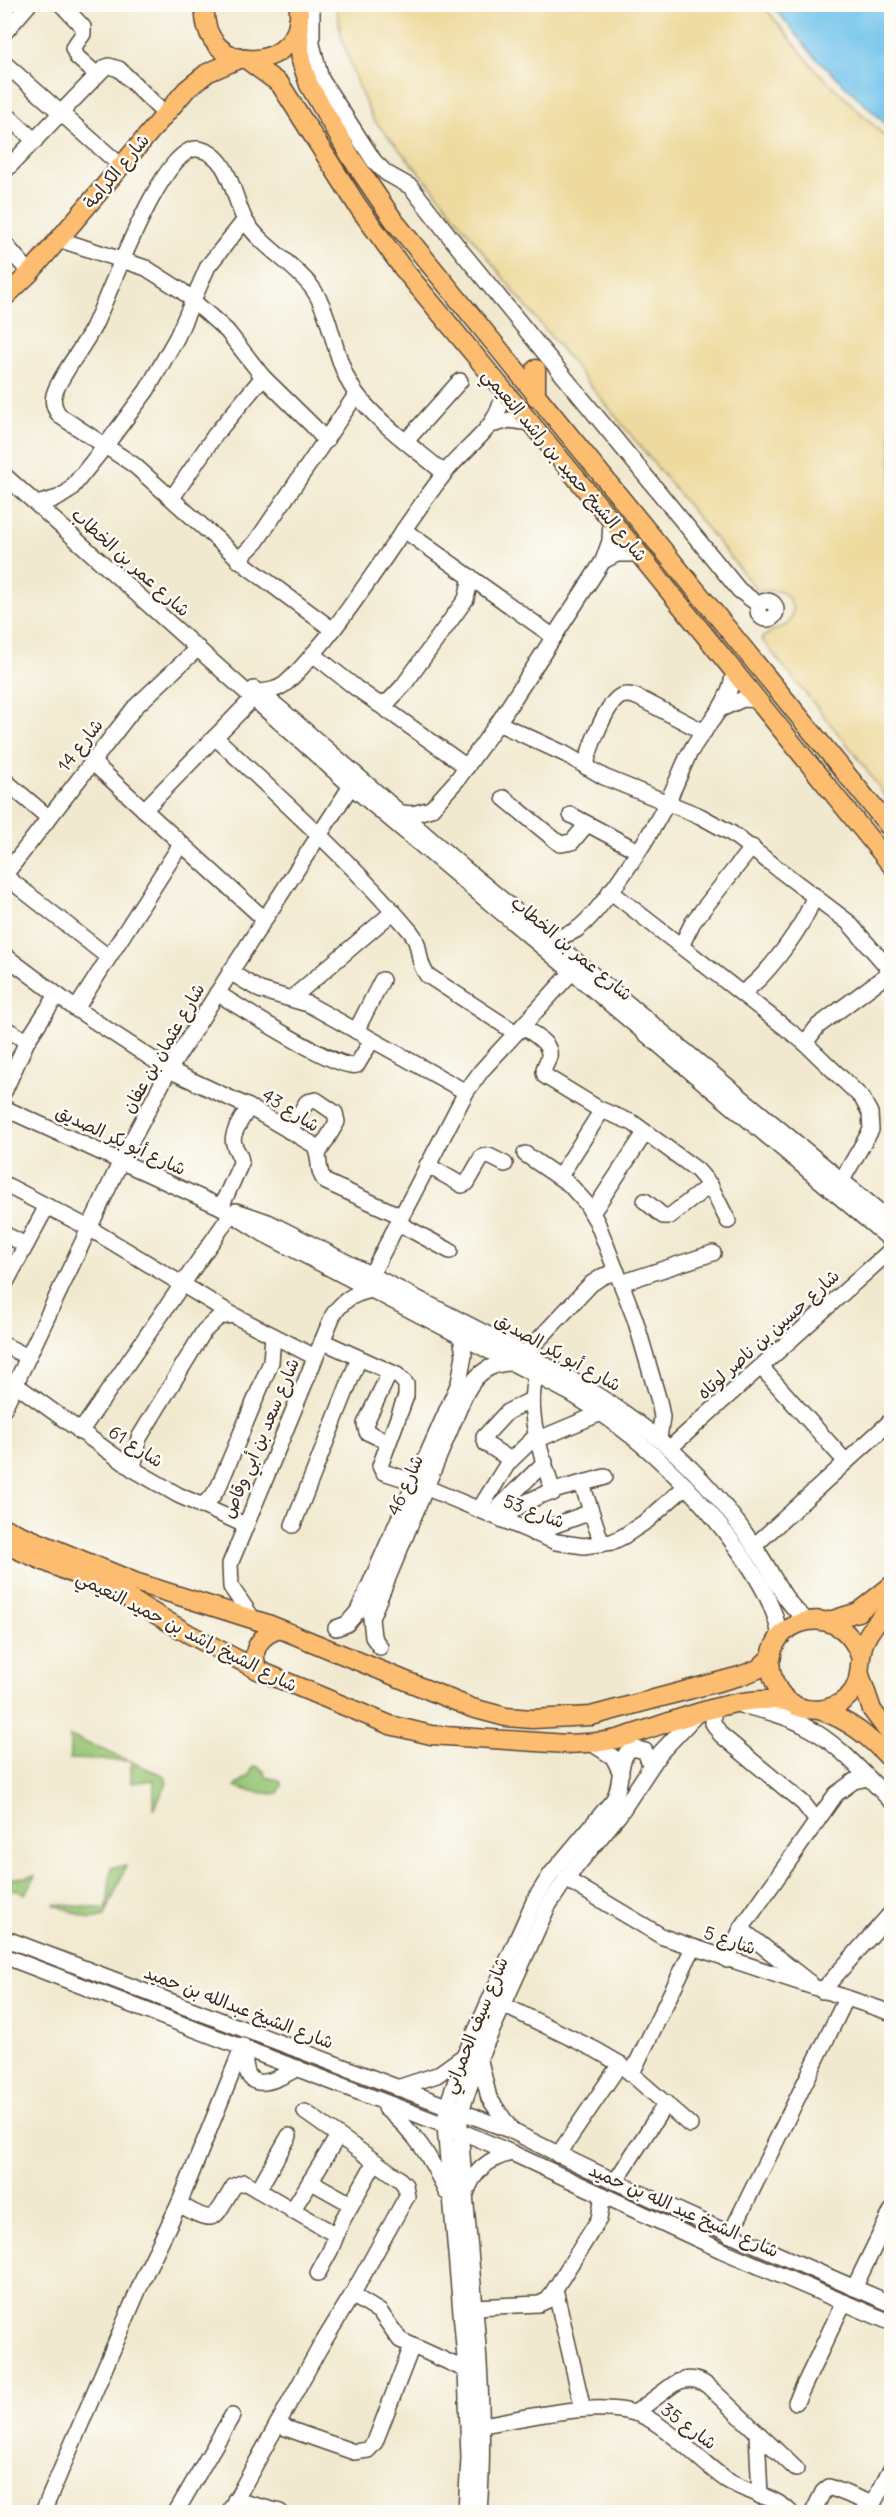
<svg xmlns="http://www.w3.org/2000/svg" width="896" height="2517" viewBox="0 0 896 2517" font-family="Delius,'Playpen Sans Arabic',sans-serif">
<style>
.green{fill:#97c574;stroke:#697849;stroke-width:1.5}
.sand{fill:#eeda9e;stroke:#94825e;stroke-width:1.5}
.water{fill:#6ec2eb;stroke:#547684;stroke-width:1.5}
.lines{fill:none;stroke-linecap:round;stroke-linejoin:round}
.minor-casing{stroke:#564739;stroke-width:18}
.major-casing{stroke:#564739;stroke-width:21}
.minor{stroke:#fff;stroke-width:15}
.major{stroke:#fcbd6f;stroke-width:18}
.labels{text-anchor:middle;dominant-baseline:central;stroke-width:5;stroke-linejoin:round;paint-order:stroke}
.street-label{font-size:18px;fill:#3b2a1e;stroke:#fdfcf7}
</style>
<rect width="100%" height="100%" fill="#fdfcf7"/>
<filter id="ink" filterUnits="userSpaceOnUse"><feTurbulence type="fractalNoise" baseFrequency=".0167" numOctaves="2"/><feDisplacementMap in="SourceGraphic" scale="12" xChannelSelector="R" yChannelSelector="G"/><feConvolveMatrix kernelMatrix="1 2 1 2 8 2 1 2 1" color-interpolation-filters="sRGB"/></filter>
<filter id="wash" filterUnits="userSpaceOnUse"><feTurbulence type="fractalNoise" baseFrequency=".008" numOctaves="4" result="noise"/><feDisplacementMap in="SourceGraphic" scale="24" xChannelSelector="R" yChannelSelector="G"/><feGaussianBlur stdDeviation="1.35" result="paint"/><feColorMatrix in="noise" values="0 0 0 0 0 0 0 0 0 0 0 0 0 0 0 0 0 1.4 0 .05"/><feComposite in="paint" operator="in"/></filter>
<g filter="url(#wash)">
<rect width="100%" height="100%" fill="#f1e9cf"/>
<g class="green">
<polygon points="70,1736 165,1776 167,1782 154,1810 154,1780 131,1783 131,1761 70,1759"/>
<path d="M256 1766 264 1771 266 1777 279 1780 282 1785 278 1793C270 1795 242 1790 235 1786L250 1775 252 1768Z"/>
<polygon points="126,1866 105,1916 91,1919 53,1904 107,1909 111,1867"/>
<polygon points="35,1876 25,1894 5,1886 5,1879"/>
</g>
<polygon class="sand" points="336,5 763,5 814,68 891,142 891,804 855,754 761,639 772,631 787,625 791,619 793,608 787,596 782,592 756,589 516,294 437,193 373,119 358,86 342,39"/>
<polygon class="water" points="772,5 891,5 891,129 812,54"/>
</g>
<g filter="url(#ink)">
<g class="lines">
<g class="minor-casing">
<g id="minor">
<polyline points="61,4 83,27 83,34 73,48 77,57 97,75"/>
<polyline points="312,4 312,44 321,79 374,161 386,173 411,187 462,252 739,590 759,605"/>
<polyline points="4,33 29,4"/>
<polyline points="4,63 120,165"/>
<polyline points="4,112 35,141"/>
<polyline points="4,172 104,68 109,66 119,69 165,114"/>
<polyline points="58,239 146,268 182,291 227,331 263,377 313,426 326,441"/>
<polyline points="4,243 30,273"/>
<polyline points="491,425 510,420 530,423"/>
<polyline points="406,441 460,381"/>
<polyline points="4,475 351,786 892,1241"/>
<polyline points="172,498 215,435 263,377"/>
<polyline points="37,504 58,498 69,491 106,445 147,390 177,337 208,266 245,220"/>
<polyline points="404,530 554,637"/>
<polyline points="238,560 256,542 356,395"/>
<polyline points="603,561 617,554 639,554"/>
<circle cx="767" cy="610" r="9"/>
<path d="M333 630 248 567 134 465 60 416C55 410 52 403 54 395 58 379 84 346 93 328 108 299 162 144 198 149 231 154 233 200 246 222 263 248 295 264 313 289 331 315 333 350 347 378 363 413 415 448 444 473"/>
<polyline points="313,654 356,688 467,767"/>
<polyline points="254,689 277,706 464,868 892,1222"/>
<polyline points="378,704 389,701 403,686 466,599 471,577"/>
<polyline points="723,708 743,699 758,700"/>
<polyline points="498,723 565,754 604,777 700,816 731,833 848,922 891,971"/>
<path d="M215 737C282 800 352 862 411 932 422 945 416 961 427 975L516 1033"/>
<polyline points="92,762 264,919"/>
<path d="M586 767C588 751 606 703 621 696 627 694 633 695 639 698L704 732"/>
<polyline points="4,780 49,818"/>
<polyline points="504,798 560,844 572,842 587,824"/>
<path d="M144 810 259 692C269 691 277 690 285 684 300 671 312 655 325 640 368 587 402 528 444 474 464 447 501 428 503 391"/>
<polyline points="401,813 413,814 431,809 457,780 498,723 603,561 610,541 611,520"/>
<polyline points="571,815 638,851"/>
<polyline points="4,876 135,707 198,648"/>
<polyline points="5,876 108,957"/>
<polyline points="610,891 805,1043 862,1098 870,1113 871,1130 842,1180"/>
<path d="M550 938C559 937 568 935 576 930 602 912 651 834 666 804 675 788 681 770 689 754 706 723 729 708 734 671"/>
<polyline points="681,946 693,922 752,847"/>
<path d="M4 955 76 1009 169 1070 249 1107 314 1145C322 1157 315 1170 326 1182L401 1216"/>
<polyline points="230,972 260,990 308,1004 466,1092"/>
<path d="M217 993C238 1006 340 1072 357 1065L372 1040"/>
<path d="M741 993C764 981 808 921 814 895"/>
<polyline points="292,998 393,912"/>
<polyline points="76,1009 181,844"/>
<path d="M523 1026C535 1036 556 1045 547 1062 544 1068 543 1070 545 1076L599 1109 633 1123 697 1170 710 1185 728 1221"/>
<polyline points="4,1028 27,1041"/>
<polyline points="356,1031 382,980"/>
<polyline points="805,1043 818,1026 892,971"/>
<polyline points="4,1092 27,1041 57,995"/>
<path d="M4 1108 221 1207 262 1233 570 1393C638 1434 693 1486 739 1551 758 1578 775 1605 780 1637"/>
<polyline points="289,1131 307,1102 316,1100 335,1113 337,1122 318,1154"/>
<polyline points="525,1154 569,1184 586,1203 597,1222 635,1319 659,1401 662,1417 659,1439"/>
<polyline points="427,1165 462,1185 467,1183 482,1157 489,1156 505,1164"/>
<polyline points="560,1176 602,1110"/>
<polyline points="4,1184 89,1228 233,1315 315,1357"/>
<polyline points="645,1201 663,1216 670,1216 710,1185"/>
<path d="M221 1207 241 1163C241 1154 236 1152 234 1144 230 1134 244 1116 249 1107"/>
<path d="M236 1211 268 1222C336 1257 403 1291 471 1326 540 1361 609 1396 668 1447 705 1479 736 1518 762 1558 776 1580 785 1604 807 1620"/>
<polyline points="592,1213 645,1133"/>
<polyline points="398,1223 450,1251"/>
<polyline points="4,1234 26,1245"/>
<polyline points="371,1275 466,1092 482,1070 571,973"/>
<polyline points="621,1283 713,1253"/>
<polyline points="4,1286 47,1206"/>
<polyline points="322,1341 397,1375 406,1384 406,1396 380,1466 383,1472 415,1482"/>
<polyline points="4,1345 28,1357"/>
<polyline points="525,1354 591,1284 603,1276 617,1272"/>
<polyline points="761,1367 846,1462"/>
<path d="M536 1375C524 1413 543 1456 553 1493"/>
<polyline points="15,1384 133,1469 178,1495 245,1525"/>
<polyline points="4,1408 121,1161 169,1070 235,965 351,786"/>
<polyline points="80,1432 231,1214"/>
<polyline points="539,1439 601,1413"/>
<polyline points="388,1442 367,1432 365,1424 390,1372"/>
<polyline points="670,1448 892,1249"/>
<polyline points="511,1460 486,1444 484,1437 507,1412 531,1400"/>
<polyline points="133,1469 139,1438 204,1331 219,1317 233,1315"/>
<polyline points="582,1484 602,1544"/>
<polyline points="425,1487 556,1542 584,1546 612,1542 624,1536 648,1520 686,1486"/>
<polyline points="201,1506 212,1497 219,1486 271,1362 273,1336"/>
<polyline points="479,1510 508,1463 538,1434"/>
<polyline points="491,1515 545,1462"/>
<path d="M503 1520C527 1493 571 1487 605 1477"/>
<polyline points="293,1525 359,1358"/>
<polyline points="533,1533 591,1512"/>
<polyline points="754,1546 892,1420"/>
<path d="M253 1619 231 1587 230 1564 333 1315C343 1300 354 1293 372 1290"/>
<polyline points="336,1628 347,1624 358,1611 459,1383 464,1355 461,1336"/>
<path d="M380 1647 373 1637 371 1618 463 1399C473 1377 486 1363 512 1363"/>
<path d="M740 1705C761 1710 784 1715 803 1725 838 1742 865 1775 892 1802"/>
<polyline points="713,1710 713,1723 721,1735 803,1803 817,1821"/>
<polyline points="591,1743 613,1757 621,1773"/>
<polyline points="566,1879 663,1937 892,2013"/>
<polyline points="741,1929 810,1983"/>
<path d="M4 1938 512 2131C636 2194 764 2249 892 2304"/>
<polyline points="4,1956 460,2131 512,2153 721,2250 892,2323"/>
<polyline points="727,1960 741,1929 836,1794 854,1781 868,1778"/>
<polyline points="822,1991 892,1912"/>
<polyline points="503,2005 596,2050 620,2064 690,2125"/>
<path d="M245 2050C242 2097 271 2083 298 2068"/>
<polyline points="480,2061 489,2098 512,2131"/>
<polyline points="632,2073 693,1948"/>
<polyline points="397,2088 437,2075 465,2055"/>
<path d="M385 2108C415 2132 431 2157 446 2192"/>
<polyline points="558,2155 620,2064"/>
<polyline points="310,2181 351,2204"/>
<polyline points="615,2182 666,2103"/>
<polyline points="258,2190 289,2136"/>
<path d="M466 2194C473 2171 489 2158 512 2153"/>
<path d="M179 2204C218 2227 213 2219 234 2186L244 2182 336 2235"/>
<polyline points="292,2211 338,2136"/>
<polyline points="730,2235 846,1999"/>
<polyline points="318,2273 330,2251 342,2221 375,2162"/>
<polyline points="854,2288 892,2210"/>
<polyline points="555,2289 583,2409"/>
<polyline points="352,2295 380,2312 400,2340 466,2370"/>
<polyline points="474,2307 539,2304 548,2300 599,2219 603,2195"/>
<polyline points="796,2402 844,2302"/>
<path d="M635 2413 674 2384C686 2377 697 2378 708 2386L796 2469"/>
<polyline points="277,2425 354,2452 368,2450 375,2442 412,2346"/>
<path d="M482 2425C528 2418 608 2396 649 2419 677 2435 699 2460 725 2479 745 2493 774 2495 790 2512"/>
<polyline points="757,2433 760,2496"/>
<polyline points="235,2500 280,2512"/>
<polyline points="43,2512 146,2272 179,2204 243,2046"/>
<polyline points="176,2512 232,2416"/>
<polyline points="229,2512 319,2349 352,2295 407,2196 405,2185 397,2177 305,2112"/>
<path d="M466 2512 469 2458 466 2370 445 2126 447 2106 465 2055 535 1899 551 1874 614 1799C623 1783 617 1757 632 1748L645 1751 650 1764 648 1770"/>
<path d="M479 2512C489 2383 467 2253 460 2124L461 2111 479 2059 548 1906 566 1879 619 1815 660 1753 696 1715"/>
<polyline points="813,2512 823,2492 829,2487 868,2502 874,2502 892,2467"/>
</g>
</g>
<g class="major-casing">
<g id="major">
<path d="M205 4C199 83 311 72 298 4"/>
<polyline points="298,22 301,61 309,85 352,159 395,222 892,830"/>
<polyline points="247,60 280,84 357,205 401,266 639,554 892,866"/>
<polyline points="4,298 30,273 186,90 207,73 239,59"/>
<polyline points="536,369 536,397"/>
<polyline points="4,1528 135,1582 268,1624 472,1708 506,1717 532,1719 591,1716 740,1676 758,1669 772,1656"/>
<path d="M4 1544 125 1596 189 1634 258 1670 390 1725 431 1735 567 1744C584 1743 601 1743 617 1739 667 1725 743 1689 792 1703"/>
<polyline points="829,1621 858,1612 892,1585"/>
<path d="M860 1656C837 1590 750 1626 775 1683 779 1693 786 1701 796 1706 810 1712 827 1711 840 1703 866 1687 856 1666 864 1643 870 1628 880 1617 892 1606"/>
<path d="M258 1670C249 1650 261 1634 280 1629"/>
<polyline points="860,1675 872,1710 892,1737"/>
<path d="M819 1710C849 1720 870 1737 892 1761"/>
</g>
</g>
<use href="#minor" class="minor"/>
<use href="#major" class="major"/>
</g>
</g>
<g class="labels">
<g class="street-label">
<text transform="translate(116 171) rotate(-50)">شارع الكرامة</text>
<text transform="translate(565 465) rotate(50)">شارع الشيخ حميد بن راشد النعيمي</text>
<text transform="translate(131 562) rotate(42)">شارع عمر بن الخطاب</text>
<text transform="translate(80 745) rotate(-52)">شارع 14</text>
<text transform="translate(572 948) rotate(40)">شارع عمر بن الخطاب</text>
<text transform="translate(163 1048) rotate(-60)">شارع عثمان بن عفان</text>
<text transform="translate(291 1110) rotate(32)">شارع 43</text>
<text transform="translate(121 1140) rotate(25)">شارع أبو بكر الصديق</text>
<text transform="translate(768 1334) rotate(-42)">شارع حسين بن ناصر لوتاه</text>
<text transform="translate(558 1352) rotate(29)">شارع أبو بكر الصديق</text>
<text transform="translate(260 1438) rotate(-67)">شارع سعد بن أبي وقاص</text>
<text transform="translate(136 1446) rotate(33)">شارع 61</text>
<text transform="translate(405 1485) rotate(-67)">شارع 46</text>
<text transform="translate(534 1511) rotate(21)">شارع 53</text>
<text transform="translate(187 1631) rotate(27)">شارع الشيخ راشد بن حميد النعيمي</text>
<text transform="translate(730 1940) rotate(19)">شارع 5</text>
<text transform="translate(239 2007) rotate(21)">شارع الشيخ عبدالله بن حميد</text>
<text transform="translate(475 2025) rotate(-68)">شارع سيف الحمراني</text>
<text transform="translate(684 2210) rotate(24)">شارع الشيخ عبد الله بن حميد</text>
<text transform="translate(689 2426) rotate(37)">شارع 35</text>
</g>
</g>
<rect width="896" height="2517" fill="none" stroke="#fdfcf7" stroke-width="24"/>
</svg>
